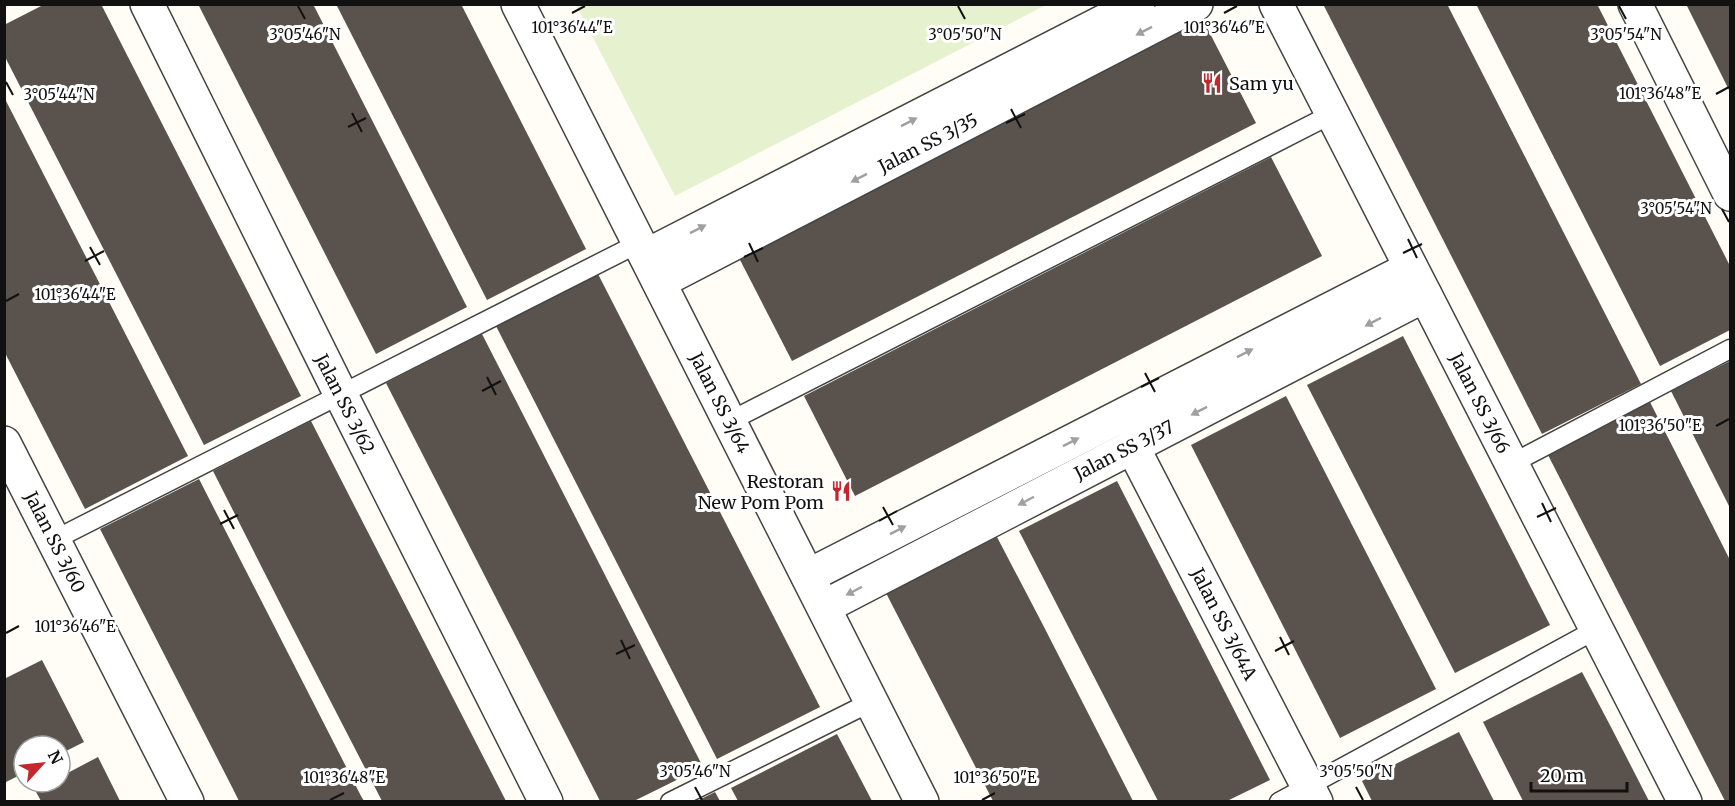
<svg xmlns="http://www.w3.org/2000/svg" width="1735" height="806" viewBox="0 0 1735 806" font-family="Merriweather,serif">
<style>
.pitch{fill:#e6f2cf}
.building{fill:#5a524d}
.lines{fill:none;stroke-linecap:round;stroke-linejoin:round}
.service-casing{stroke:#444;stroke-width:21}
.minor-casing{stroke:#444;stroke-width:36}
.service{stroke:#fff;stroke-width:18}
.minor{stroke:#fff;stroke-width:33}
.oneway{fill:#a0a0a0}
.ticks{fill:none;stroke:#111;stroke-width:2}
.labels{text-anchor:middle;dominant-baseline:central;stroke-width:6;stroke-linejoin:round;paint-order:stroke}
.poi-label{font-size:18px;fill:#111;stroke:#fff;text-anchor:start}
.street-label{font-size:18px;fill:#111;stroke:#fff}
.ticks-label{font-size:15px;text-anchor:middle;fill:#111;stroke:#fff;stroke-width:6;stroke-linejoin:round;paint-order:stroke}
</style>
<rect width="100%" height="100%" fill="#fffdf5"/>
<polygon class="pitch" points="576,5 1046,5 675,196"/>
<g class="building">
<polygon points="45,4 101,4 301,396 204,445 4,55 4,25"/>
<polygon points="198,4 313,4 467,307 376,354"/>
<polygon points="336,4 461,4 586,249 487,300"/>
<polygon points="1323,4 1447,4 1641,384 1542,434"/>
<polygon points="1476,4 1597,4 1730,266 1730,330 1660,366"/>
<polygon points="1686,4 1730,4 1730,92"/>
<polygon points="1202,18 1256,123 792,361 738,256"/>
<polygon points="4,97 188,456 85,509 4,351"/>
<polygon points="1271,157 1322,256 855,496 804,396"/>
<polygon points="598,274 820,707 717,759 496,326"/>
<polygon points="482,334 703,767 634,801 600,801 386,383"/>
<polygon points="1403,336 1550,625 1455,673 1307,385"/>
<polygon points="1730,361 1730,508 1671,391"/>
<polygon points="1286,396 1436,689 1340,738 1191,445"/>
<polygon points="1650,402 1730,560 1730,801 1725,801 1548,455"/>
<polygon points="311,421 355,507 506,801 382,801 286,615 213,471"/>
<polygon points="199,479 361,796 364,801 239,801 233,789 100,529"/>
<polygon points="1117,481 1270,780 1227,801 1158,801 1019,531"/>
<polygon points="997,537 1043,625 1133,801 993,801 886,593"/>
<polygon points="42,660 84,742 60,754 60,746 24,746 24,773 4,783 4,679"/>
<polygon points="1582,672 1612,729 1649,801 1523,801 1483,722"/>
<polygon points="1459,732 1494,801 1372,801 1362,781"/>
<polygon points="837,734 872,801 738,801 731,788"/>
<polygon points="98,757 120,801 41,801 35,790 50,782 60,782 60,777"/>
<polygon points="715,792 720,801 697,801"/>
</g>
<g class="lines">
<g class="service-casing">
<g id="service">
<polyline points="730,421 1332,114"/>
<polyline points="1511,464 1730,349"/>
<polyline points="54,540 639,243"/>
<polyline points="670,802 871,702"/>
<polyline points="1279,802 1597,629"/>
</g>
</g>
<g class="minor-casing">
<g id="minor">
<polyline points="147,4 341,395 546,802"/>
<polyline points="518,4 922,802"/>
<polyline points="1276,4 1685,802"/>
<polyline points="1635,4 1730,194"/>
<polyline points="646,256 1138,4"/>
<polyline points="659,282 1196,4"/>
<polyline points="4,443 187,802"/>
<polyline points="1132,446 1316,802"/>
<polyline points="808,576 1411,268"/>
<polyline points="824,607 1425,295"/>
</g>
</g>
<use href="#service" class="service"/>
<use href="#minor" class="minor"/>
</g>
<defs><path id="oneway-solid" d="M-6-.8H1V-3.2L6.5 0L1 3.2V.8H-6Z" transform="scale(1.5)"/></defs>
<g class="oneway">
<use href="#oneway-solid" transform="translate(1144 31) rotate(153)"/>
<use href="#oneway-solid" transform="translate(909 122) rotate(-27)"/>
<use href="#oneway-solid" transform="translate(859 178) rotate(153)"/>
<use href="#oneway-solid" transform="translate(698 229) rotate(-27)"/>
<use href="#oneway-solid" transform="translate(1373 322) rotate(153)"/>
<use href="#oneway-solid" transform="translate(1245 353) rotate(-27)"/>
<use href="#oneway-solid" transform="translate(1199 411) rotate(153)"/>
<use href="#oneway-solid" transform="translate(1071 442) rotate(-27)"/>
<use href="#oneway-solid" transform="translate(1026 501) rotate(152)"/>
<use href="#oneway-solid" transform="translate(898 530) rotate(-27)"/>
<use href="#oneway-solid" transform="translate(854 591) rotate(152)"/>
</g>
<path class="ticks" d="M298 6 305 19M958 6 965 19M1619 6 1626 19M572 13 585 6M1224 13 1237 6M6 82 13 95M1716 94 1729 87M1011 109 1021 128M352 113 362 132M1006 123 1025 114M348 127 366 118M1722 209 1729 222M1408 239 1417 258M749 243 758 262M90 247 100 265M1403 253 1422 244M744 257 763 248M85 261 104 251M6 301 19 294M1145 373 1155 392M487 377 496 395M1141 387 1159 378M482 391 501 381M1716 426 1729 419M1542 503 1551 522M883 507 893 525M224 510 234 529M1537 517 1556 508M879 521 897 511M220 524 238 515M6 633 19 626M1280 637 1289 655M621 640 630 659M1275 651 1294 641M616 654 635 645M695 787 702 800M1356 787 1363 800M330 800 344 793M982 800 995 793"/>
<defs>
<g id="restaurant-bare" transform="scale(1.62)"><path d="M-5-6h1v4h1v-4h1v4h1v-4h1v5L-1.5 .5V6h-2V.5L-5-1ZM5-6V6H3V1.5H1.5Q1.5-4 5-6Z" fill="#c4262e" stroke="#fff" stroke-width="2.5" paint-order="stroke"/></g>
</defs>
<g fill-rule="evenodd">
<use href="#restaurant-bare" x="1212" y="83"/>
<use href="#restaurant-bare" x="841" y="491"/>
</g>
<g class="labels">
<g class="poi-label">
<text x="1229" y="83">Sam yu</text>
<text x="824" y="481" text-anchor="end">Restoran<tspan x="824" dy="21">New Pom Pom</tspan></text>
</g>
<g class="street-label">
<text transform="translate(928 143) rotate(-27)">Jalan SS 3/35</text>
<text transform="translate(720 403) rotate(63)">Jalan SS 3/64</text>
<text transform="translate(1480 403) rotate(63)">Jalan SS 3/66</text>
<text transform="translate(345 404) rotate(63)">Jalan SS 3/62</text>
<text transform="translate(1124 450) rotate(-27)">Jalan SS 3/37</text>
<text transform="translate(55 542) rotate(63)">Jalan SS 3/60</text>
<text transform="translate(1224 624) rotate(63)">Jalan SS 3/64A</text>
</g>
</g>
<g class="ticks-label">
<text x="572" y="33">101°36'44"E</text>
<text x="1224" y="33">101°36'46"E</text>
<text x="305" y="40">3°05'46"N</text>
<text x="965" y="40">3°05'50"N</text>
<text x="1626" y="40">3°05'54"N</text>
<text x="1660" y="99">101°36'48"E</text>
<text x="59" y="100">3°05'44"N</text>
<text x="1676" y="214">3°05'54"N</text>
<text x="75" y="300">101°36'44"E</text>
<text x="1660" y="431">101°36'50"E</text>
<text x="75" y="632">101°36'46"E</text>
<text x="695" y="777">3°05'46"N</text>
<text x="1356" y="777">3°05'50"N</text>
<text x="344" y="783">101°36'48"E</text>
<text x="995" y="783">101°36'50"E</text>
</g>
<rect width="1735" height="806" fill="none" stroke="#111111" stroke-width="12"/>
<g transform="translate(42 764) rotate(63)"><circle r="28" fill="#ffffff" stroke="#a0a0a0" stroke-width="1.5"/>
<path d="M0-4.5L10 22L0 15L-10 22Z" fill="#c4262e"/>
<text y="-9" font-size="16" font-weight="bold" text-anchor="middle" fill="#111111">N</text>
</g>
<path d="M1531 782v9h96v-9" fill="none" stroke="#111111" stroke-width="3"/>
<text x="1540" y="782" font-size="18" fill="#111111" stroke="#ffffff" stroke-width="4.5" paint-order="stroke">20 m</text>
</svg>
